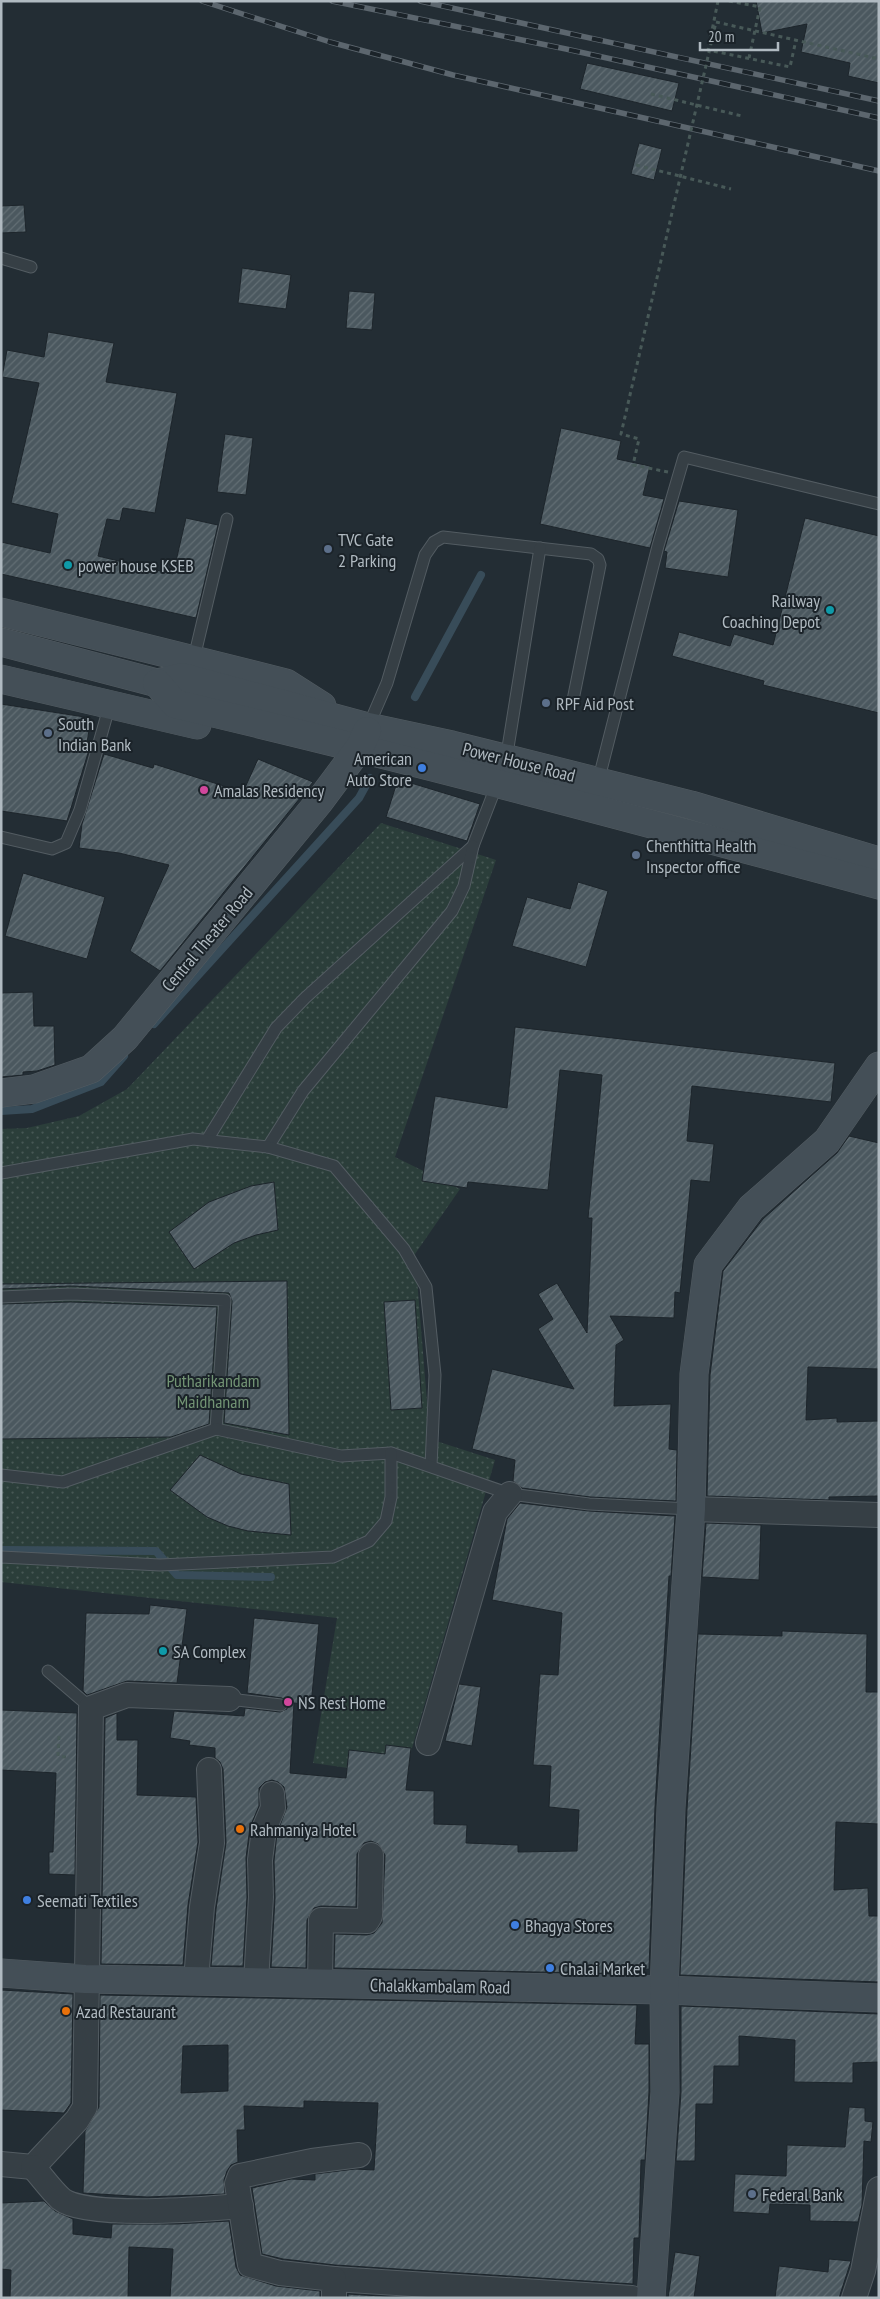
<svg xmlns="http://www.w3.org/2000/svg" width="880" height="2299" viewBox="0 0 880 2299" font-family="'PT Sans Narrow',sans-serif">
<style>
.park{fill:url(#park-dots)}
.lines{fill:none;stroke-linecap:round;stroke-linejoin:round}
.stream{stroke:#384c59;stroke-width:8}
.building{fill:url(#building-hatch);stroke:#1d252b;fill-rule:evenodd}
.lane-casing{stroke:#535c62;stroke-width:13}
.street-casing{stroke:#535c62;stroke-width:26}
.secondary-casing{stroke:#535c62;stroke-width:29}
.path{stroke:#485958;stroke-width:3;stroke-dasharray:4 4;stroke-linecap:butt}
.lane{stroke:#363f45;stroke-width:11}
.street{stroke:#363f45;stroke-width:24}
.secondary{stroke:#444f57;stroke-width:28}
.rail-casing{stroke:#5c666e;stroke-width:5.5}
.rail{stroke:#1b2329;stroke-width:4;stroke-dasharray:11;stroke-linecap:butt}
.path-bridge{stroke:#485958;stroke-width:3;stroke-dasharray:4 4;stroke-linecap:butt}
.service-dot{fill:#5c6f8a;stroke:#1b2329;stroke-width:2}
.culture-dot{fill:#0f9aa8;stroke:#1b2329;stroke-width:2}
.shop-dot{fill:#3f7fe0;stroke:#1b2329;stroke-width:2}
.hotel-dot{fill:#d1479c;stroke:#1b2329;stroke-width:2}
.food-dot{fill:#e8710a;stroke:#1b2329;stroke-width:2}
.labels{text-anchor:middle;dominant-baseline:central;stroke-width:4;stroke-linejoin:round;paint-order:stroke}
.poi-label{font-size:18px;fill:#b0bac1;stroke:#1b2329;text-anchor:start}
.street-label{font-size:18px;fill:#b0bac1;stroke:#1b2329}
.park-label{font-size:18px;fill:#729474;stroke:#1b2329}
</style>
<defs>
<pattern id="park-dots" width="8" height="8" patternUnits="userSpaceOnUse" patternTransform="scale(1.25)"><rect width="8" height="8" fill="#2b3e3a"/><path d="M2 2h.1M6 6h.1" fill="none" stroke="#475855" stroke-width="1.8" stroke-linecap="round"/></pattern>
<pattern id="building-hatch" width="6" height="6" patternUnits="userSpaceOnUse" patternTransform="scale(1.25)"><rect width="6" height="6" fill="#4b585f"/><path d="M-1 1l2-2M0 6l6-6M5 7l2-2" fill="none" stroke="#626e74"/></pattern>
</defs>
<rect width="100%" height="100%" fill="#232d34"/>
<polygon class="park" points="381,823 496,860 395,1157 460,1189 415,1254 430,1439 495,1460 404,1776 313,1763 337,1618 1,1582 1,1129 27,1128 79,1116 127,1089"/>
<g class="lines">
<g class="stream">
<polyline points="415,697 481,575"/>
<polyline points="154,1024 359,798 370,778"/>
<polyline points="1,1111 32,1109 101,1082 124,1056"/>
<polyline points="1,1550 156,1551 177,1575 271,1577"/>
</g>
</g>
<g class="building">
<polygon points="756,1 879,1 879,83 848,76 850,63 801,52 807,24 762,33"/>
<polygon points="587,63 679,83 672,111 580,89"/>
<polygon points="639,143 662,149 654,180 631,174"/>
<polygon points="24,205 26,232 1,233 1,206"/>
<polygon points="242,268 291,275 286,309 238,303"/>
<polygon points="349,291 375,293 372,330 346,328"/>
<polygon points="48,332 114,343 106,382 177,393 155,513 123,508 120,521 107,519 98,556 173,574 186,518 218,525 196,618 1,574 1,542 50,553 58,514 11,503 39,383 2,377 7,350 44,357"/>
<polygon points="561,428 621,441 617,459 650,466 643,495 664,499 650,548 540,524"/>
<polygon points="225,434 253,438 246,495 217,492"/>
<polygon points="679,501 738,510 728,577 665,568 667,552 664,551"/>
<polygon points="805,518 879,536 879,713 763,685 764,681 672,656 679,632 730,646 734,634 773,645"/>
<polygon points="1,704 91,718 86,749 89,750 67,821 1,811"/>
<polygon points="104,754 153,768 154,764 243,792 258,759 313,782 160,971 130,951 169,865 119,853 79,848 82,824"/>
<polygon points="398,779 480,804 467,841 386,817"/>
<polygon points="23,873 105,897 87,959 5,936"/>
<polygon points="578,882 608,891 586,967 512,946 527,897 570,909"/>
<polygon points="33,992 34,1026 54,1026 55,1065 37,1071 23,1072 23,1075 1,1077 1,993"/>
<polygon points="515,1027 835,1063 831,1102 692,1086 687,1141 714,1144 710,1182 691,1180 680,1293 675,1292 674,1318 610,1316 624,1340 616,1345 614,1406 671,1404 669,1449 677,1450 676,1501 590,1497 522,1488 513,1481 515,1460 472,1449 492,1369 574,1389 538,1329 553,1319 538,1294 557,1283 587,1333 592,1218 588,1218 602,1075 560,1070 548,1190 468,1182 467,1188 422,1181 435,1096 507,1108"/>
<polygon points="849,1136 879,1143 879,1369 808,1367 806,1420 837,1418 837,1422 879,1421 879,1496 829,1497 829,1500 707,1496 710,1375 723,1271 763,1219 837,1153"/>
<polygon points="274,1182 278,1230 256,1235 234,1243 194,1269 169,1232 209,1202 251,1186"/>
<polygon points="287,1281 289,1435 224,1423 232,1301 229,1293 71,1286 1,1289 1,1284"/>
<polygon points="415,1300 422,1408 391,1410 384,1302"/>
<polygon points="71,1302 217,1307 209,1424 171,1437 1,1439 1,1304"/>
<polygon points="200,1455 241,1474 289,1484 291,1535 248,1531 228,1526 207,1517 170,1490"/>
<polygon points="520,1503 589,1511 675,1516 671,1576 669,1576 655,1807 649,1969 638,1970 638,1974 334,1968 335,1934 367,1935 374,1933 382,1923 385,1855 378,1844 371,1841 364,1843 357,1854 356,1907 321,1906 314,1908 307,1920 306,1968 271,1967 275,1898 274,1861 277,1833 287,1807 284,1787 278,1782 272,1780 265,1782 259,1788 259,1806 250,1827 246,1858 247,1897 243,1966 211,1966 216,1909 226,1843 223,1769 220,1762 215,1758 215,1748 189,1745 190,1741 170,1738 174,1711 244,1716 245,1708 280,1712 287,1709 288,1702 282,1698 247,1693 254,1618 319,1624 311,1705 294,1703 290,1773 346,1778 349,1750 385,1754 386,1745 411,1748 406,1790 434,1791 434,1824 467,1825 466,1843 518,1845 518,1852 577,1851 579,1810 549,1807 551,1766 533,1765 540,1674 558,1675 562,1613 492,1600 507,1519"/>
<polygon points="706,1523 761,1525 759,1580 702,1577"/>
<polygon points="150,1605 187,1609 177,1683 127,1681 87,1695 83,1691 86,1613 149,1614"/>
<polygon points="782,1631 867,1634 866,1692 879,1692 879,1824 836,1822 834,1890 868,1888 869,1916 879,1916 879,1982 680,1975 687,1809 698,1634 782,1636"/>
<polygon points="459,1684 481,1687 472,1746 445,1741"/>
<polygon points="1,1710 77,1713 75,1875 49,1874 49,1852 53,1852 56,1773 1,1770"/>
<polygon points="117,1713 117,1740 138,1740 137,1795 196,1797 198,1842 188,1905 183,1965 101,1964 105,1718"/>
<polygon points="1,1990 73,1994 71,2103 64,2113 1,2110"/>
<path d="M100 1995 637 2005 635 2044H649V2092L645 2160H641L639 2238H634L633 2284 335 2265 283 2259 262 2254 252 2188 291 2179 315 2180V2174L355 2169 374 2170 378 2103 304 2101V2108L244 2106 245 2130H237L238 2162 231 2165 227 2171 224 2180 225 2194 147 2197 83 2193 85 2131 99 2107ZM228 2045V2091L181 2093 183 2046Z"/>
<polygon points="681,2006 879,2014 879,2062 853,2063 853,2083 794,2082 795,2040 739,2036 739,2066 714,2066 713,2104 696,2104 695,2161 676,2161 681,2092"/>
<polygon points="849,2107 865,2108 865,2121 873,2122 871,2142 864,2141 862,2205 858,2222 810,2221 810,2205 770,2204 769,2214 733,2212 735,2174 786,2176 787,2145 845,2147"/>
<polygon points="44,2201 55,2211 73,2219 73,2234 111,2238 112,2224 176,2224 229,2221 236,2267 240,2275 276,2286 320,2291 320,2298 170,2298 173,2249 129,2247 128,2298 10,2298 11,2270 1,2269 1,2203"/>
<polygon points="675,2252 700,2256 694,2298 668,2298"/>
<polygon points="829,2259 851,2261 839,2298 775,2298 779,2266 828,2272"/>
<polygon points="348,2294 412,2298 348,2298"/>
</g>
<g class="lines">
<g class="lane-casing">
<g id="lane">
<polyline points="1,258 31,267"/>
<polyline points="194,658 227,519"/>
<polyline points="368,727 387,683 425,555 434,542 443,537 591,554 598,559 600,565 573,700"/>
<polyline points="506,760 540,548"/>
<polyline points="598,782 658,546 684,457 879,504"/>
<polyline points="1,837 52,849 66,843 80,810 110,704"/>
<polyline points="207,1140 276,1028 305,998 473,846 497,784"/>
<polyline points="268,1147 303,1091 452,911 464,886 473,846"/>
<polyline points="1,1173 193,1139 268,1147 334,1166 404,1249 426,1287 435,1375 431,1466"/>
<polyline points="1,1297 71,1294 225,1300 216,1429"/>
<polyline points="1,1475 63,1482 216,1429 341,1456 391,1453 510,1494 589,1504 691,1509"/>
<polyline points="1,1557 160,1565 333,1557 369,1541 386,1521 391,1497 391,1453"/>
<polyline points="48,1671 91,1708"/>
<polyline points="229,1699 281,1705"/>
</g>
</g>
<g class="street-casing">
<g id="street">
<polyline points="691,1509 879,1515"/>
<polyline points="428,1743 495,1512 510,1494"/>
<polyline points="196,1980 202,1907 212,1843 209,1770"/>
<polyline points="256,1982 261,1897 260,1860 264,1829 273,1808 272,1794"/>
<polyline points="320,1983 321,1920 367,1921 370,1916 371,1855"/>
<polyline points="1,2164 33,2167 77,2120 85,2107 91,1708 127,1695 229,1699"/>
<path d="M33 2167C42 2177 51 2190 61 2199 86 2219 206 2209 241 2206"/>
<polyline points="334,2279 632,2298"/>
<polyline points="334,2298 334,2279 280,2273 250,2265 237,2184 240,2176 312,2161 359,2155"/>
<polyline points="854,2298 863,2271 879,2189"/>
</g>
</g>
<g class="secondary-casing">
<g id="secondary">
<polyline points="1,612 286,683 322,706"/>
<polyline points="1,642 157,683 182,677 368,727 452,745 691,805 879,861"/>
<polyline points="1,679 197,725"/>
<path d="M157 683 175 704C411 759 645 822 879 885"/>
<polyline points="1,1093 34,1089 91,1069 125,1038 319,802 360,747 367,731"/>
<polyline points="1,1973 85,1979 664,1990 879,1998"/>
<polyline points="651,2298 665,2092 664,1990 671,1808 691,1509 694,1374 708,1265 751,1208 827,1141 879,1066"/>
</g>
</g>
<g class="path">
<polyline points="718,1 708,50 790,67 796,40"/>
<polyline points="729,1 760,7 749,58"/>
<polyline points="716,22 879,59"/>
<polyline points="651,94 742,116"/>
<polyline points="636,165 731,189"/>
<polyline points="59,1736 58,1756 66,1757"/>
</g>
<use href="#lane" class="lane"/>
<use href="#street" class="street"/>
<use href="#secondary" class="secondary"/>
<g class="rail-casing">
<g id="rail">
<polyline points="202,1 330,42 453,75 879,171"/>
<polyline points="332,1 566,49 879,118"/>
<polyline points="420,1 879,101"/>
</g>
</g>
<use href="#rail" class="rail"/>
<polyline class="path-bridge" points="668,472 633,465 639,439 621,434 716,22"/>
</g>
<g class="service-dot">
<circle cx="328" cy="549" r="5"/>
<circle cx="546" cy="703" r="5"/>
<circle cx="48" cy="733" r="5"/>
<circle cx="636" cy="855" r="5"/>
<circle cx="752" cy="2194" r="5"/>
</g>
<g class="culture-dot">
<circle cx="68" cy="565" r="5"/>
<circle cx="830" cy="610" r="5"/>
<circle cx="163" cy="1651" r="5"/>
</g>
<g class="shop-dot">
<circle cx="422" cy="768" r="5"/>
<circle cx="27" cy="1900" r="5"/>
<circle cx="515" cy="1925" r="5"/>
<circle cx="550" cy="1968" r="5"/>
</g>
<g class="hotel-dot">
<circle cx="204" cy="790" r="5"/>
<circle cx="288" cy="1702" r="5"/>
</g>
<g class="food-dot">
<circle cx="240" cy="1829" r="5"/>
<circle cx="66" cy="2011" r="5"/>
</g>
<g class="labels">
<g class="poi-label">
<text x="338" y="539">TVC Gate<tspan x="338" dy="21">2 Parking</tspan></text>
<text x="78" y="565">power house KSEB</text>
<text x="820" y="600" text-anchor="end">Railway<tspan x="820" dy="21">Coaching Depot</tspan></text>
<text x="556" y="703">RPF Aid Post</text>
<text x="58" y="723">South<tspan x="58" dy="21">Indian Bank</tspan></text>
<text x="412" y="758" text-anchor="end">American<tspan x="412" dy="21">Auto Store</tspan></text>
<text x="214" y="790">Amalas Residency</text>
<text x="646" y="845">Chenthitta Health<tspan x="646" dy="21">Inspector office</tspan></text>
<text x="173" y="1651">SA Complex</text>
<text x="298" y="1702">NS Rest Home</text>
<text x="250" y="1829">Rahmaniya Hotel</text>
<text x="37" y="1900">Seemati Textiles</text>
<text x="525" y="1925">Bhagya Stores</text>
<text x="560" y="1968">Chalai Market</text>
<text x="76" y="2011">Azad Restaurant</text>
<text x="762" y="2194">Federal Bank</text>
</g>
<g class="street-label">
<text transform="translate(519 762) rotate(14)">Power House Road</text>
<text transform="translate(207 939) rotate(-50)">Central Theater Road</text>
<text transform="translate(440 1986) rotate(1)">Chalakkambalam Road</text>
</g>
<g class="park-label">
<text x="213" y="1380">Putharikandam<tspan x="213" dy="21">Maidhanam</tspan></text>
</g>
</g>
<rect width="880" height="2299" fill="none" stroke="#b0bac1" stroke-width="5"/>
<path d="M700 42v8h78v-8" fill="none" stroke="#b0bac1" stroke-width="2.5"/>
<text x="708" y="42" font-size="15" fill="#b0bac1" stroke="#1b2329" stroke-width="4" paint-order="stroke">20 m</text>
</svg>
